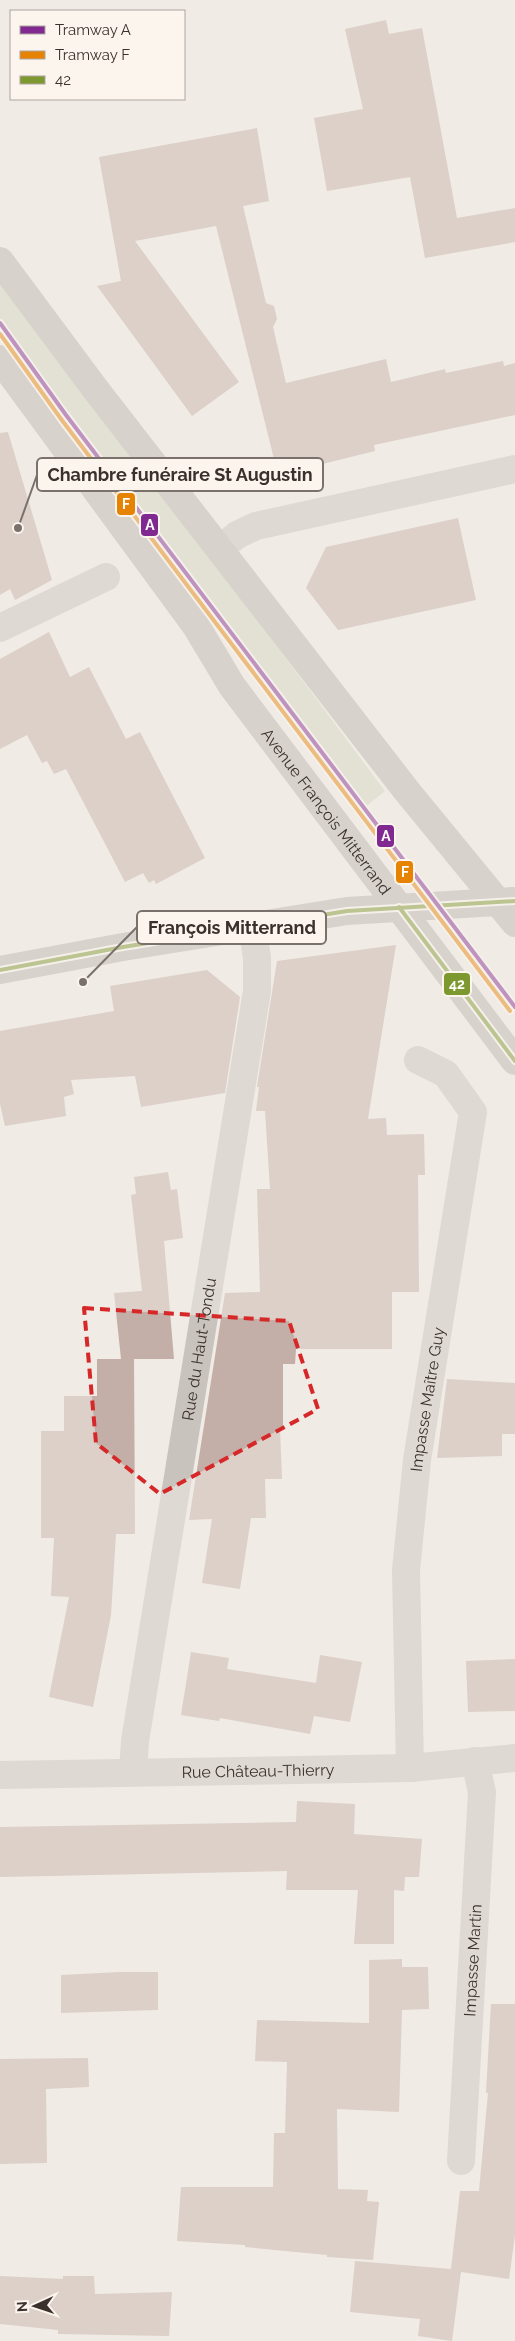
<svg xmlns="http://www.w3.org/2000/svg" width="515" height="2341" viewBox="0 0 515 2341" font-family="Raleway,sans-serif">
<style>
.green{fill:#d1d6bf}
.building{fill:#c3afa7}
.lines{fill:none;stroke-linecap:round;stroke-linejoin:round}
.street{stroke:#c9c3be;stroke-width:28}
.secondary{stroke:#bab3ae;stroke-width:28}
.bus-1-casing{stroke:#fbf5ee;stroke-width:8}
.bus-1{stroke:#7c982e;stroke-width:4}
.tram-1-casing{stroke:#fbf5ee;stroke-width:8}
.tram-2-casing{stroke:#fbf5ee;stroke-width:8}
.tram-1{stroke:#802990;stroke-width:4}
.tram-2{stroke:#e78302;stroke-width:4}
.marked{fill:none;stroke:#d62828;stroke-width:4;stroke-dasharray:10 6;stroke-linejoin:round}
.labels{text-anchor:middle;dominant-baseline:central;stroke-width:4.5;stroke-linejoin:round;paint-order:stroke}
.street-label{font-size:16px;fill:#3b302b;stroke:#fbf5ee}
.leader{fill:none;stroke:#7a716c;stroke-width:2}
.callout-dot{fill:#7a716c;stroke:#fbf5ee;stroke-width:2}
.callout{fill:#fbf5ee;stroke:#7a716c;stroke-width:2}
.callout-label{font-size:18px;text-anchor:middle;font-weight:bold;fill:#3b302b}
.line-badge{stroke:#fbf5ee;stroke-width:2}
.badge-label{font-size:14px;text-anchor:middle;font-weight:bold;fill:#fff}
</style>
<rect width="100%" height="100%" fill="#f0ebe5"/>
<polygon class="green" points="0,275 385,791 359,812 0,338"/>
<g class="building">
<polygon points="386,20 389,34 422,28 457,218 515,208 515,242 425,258 410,177 327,191 314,118 363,109 345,29"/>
<polygon points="257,128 269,201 243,206 266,303 274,306 277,319 273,327 286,383 386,359 391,382 445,369 446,373 503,361 504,366 515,363 515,415 374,445 375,451 278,475 216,226 135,241 239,382 192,416 97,286 121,281 99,157"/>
<polygon points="8,432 52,580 15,600 10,589 0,595 0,433"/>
<polygon points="458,518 476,600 338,630 306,588 326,547"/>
<polygon points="49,632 70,677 89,667 126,739 140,732 205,858 156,884 154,880 149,883 143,873 125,882 66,769 54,774 47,761 42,763 27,735 0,749 0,659"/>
<polygon points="396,945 368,1119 386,1118 387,1135 424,1134 425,1175 418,1175 419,1292 392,1292 392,1349 296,1349 295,1364 283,1364 283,1429 280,1429 282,1479 265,1479 266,1518 251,1518 240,1589 202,1583 212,1519 189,1520 225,1293 260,1292 257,1189 270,1189 265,1111 256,1111 259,1087 257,1087 277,961"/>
<polygon points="207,970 240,997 225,1093 141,1107 135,1076 71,1080 74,1094 64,1097 66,1116 5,1126 0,1104 0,1031 114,1011 110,986"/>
<polygon points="168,1172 171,1190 177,1189 183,1238 164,1241 174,1359 134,1359 135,1534 116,1534 111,1615 93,1707 49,1697 69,1597 51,1596 54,1538 41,1538 41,1431 64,1431 64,1396 97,1396 97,1359 121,1359 114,1293 142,1291 131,1195 136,1194 134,1177"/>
<polygon points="447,1379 515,1383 515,1434 502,1434 502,1456 437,1458"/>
<polygon points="191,1652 229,1658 227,1669 316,1683 320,1655 362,1662 350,1722 314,1716 310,1734 220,1718 219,1721 181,1715"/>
<polygon points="515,1659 515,1711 468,1712 466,1661"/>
<polygon points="297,1801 355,1804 354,1834 422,1839 419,1877 405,1877 404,1891 394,1890 394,1944 354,1944 358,1890 286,1890 287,1871 0,1877 0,1827 296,1822"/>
<polygon points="402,1959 402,1967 428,1967 429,2009 402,2010 399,2112 337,2109 338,2189 368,2190 367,2201 379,2202 373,2260 327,2257 327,2255 245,2247 245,2245 177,2241 181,2187 273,2187 274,2133 285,2133 287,2062 255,2061 257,2020 369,2023 369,1960"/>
<polygon points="120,1972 158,1972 158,2010 61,2013 61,1975"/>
<polygon points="491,2004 515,2004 515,2235 509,2279 461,2272 452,2341 418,2336 420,2319 350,2312 355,2261 451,2269 460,2191 479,2191 488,2093 486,2093"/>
<polygon points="88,2058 89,2087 46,2089 47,2163 0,2164 0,2059"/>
<polygon points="0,2276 63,2279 63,2276 94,2276 95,2294 172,2292 169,2336 58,2334 58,2330 0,2324"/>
</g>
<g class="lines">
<g class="street">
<polyline points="220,549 237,535 256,526 515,469"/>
<polyline points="0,628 106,577"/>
<path id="s1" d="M410 1768 406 1570 417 1460 473 1112 446 1074 418 1060"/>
<path id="s2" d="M133 1772 135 1741 257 991V958L252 926"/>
<path id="s3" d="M0 1775 410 1768 515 1758"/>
<path id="s4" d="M461 2161 482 1792 475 1761"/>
</g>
<g class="secondary">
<polyline points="0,261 96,390 406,790 515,923"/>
<path id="s5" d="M0 359 196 626 232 686 515 1061"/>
<polyline points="0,970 123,947 347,911 513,901"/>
</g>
<g class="bus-1-casing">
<g id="bus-1">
<polyline points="399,907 515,1061"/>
<polyline points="0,970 123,947 347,911 515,901"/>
</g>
</g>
<use href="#bus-1" class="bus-1"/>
<g class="tram-1-casing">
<polyline id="tram-1" points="0,323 66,415 515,1007"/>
</g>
<g class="tram-2-casing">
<polyline id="tram-2" points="0,334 61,419 510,1011"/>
</g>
<use href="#tram-1" class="tram-1"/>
<use href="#tram-2" class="tram-2"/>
</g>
<path d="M0 0H515V2341H0ZM84 1308 289 1321 318 1409 160 1494 96 1443Z" fill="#f0ebe5" fill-opacity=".55" fill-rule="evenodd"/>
<path class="marked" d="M84 1308 289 1321 318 1409 160 1494 96 1443Z"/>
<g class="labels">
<g class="street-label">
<text stroke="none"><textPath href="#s5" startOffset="558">Avenue François Mitterrand</textPath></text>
<text stroke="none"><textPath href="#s2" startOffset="428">Rue du Haut-Tondu</textPath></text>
<text stroke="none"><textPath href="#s1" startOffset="370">Impasse Maître Guy</textPath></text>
<text stroke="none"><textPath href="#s3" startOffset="258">Rue Château-Thierry</textPath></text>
<text stroke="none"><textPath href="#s4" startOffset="201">Impasse Martin</textPath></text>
</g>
</g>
<path class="leader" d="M18 528L37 475M83 982L137 927"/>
<g class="callout-dot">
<circle cx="18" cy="528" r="5"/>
<circle cx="83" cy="982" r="5"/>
</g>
<g class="callout">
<rect x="37" y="458" width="286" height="33" rx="5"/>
<rect x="137" y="911" width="189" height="33" rx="5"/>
</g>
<g class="callout-label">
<text x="180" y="481">Chambre funéraire St Augustin</text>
<text x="232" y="934">François Mitterrand</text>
</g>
<g class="line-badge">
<rect x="116" y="492" width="20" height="24" rx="5" fill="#e78302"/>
<rect x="140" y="513" width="19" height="24" rx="5" fill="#802990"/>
<rect x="376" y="824" width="19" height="24" rx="5" fill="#802990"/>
<rect x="395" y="860" width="19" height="24" rx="5" fill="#e78302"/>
<rect x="443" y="972" width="28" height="24" rx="5" fill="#7c982e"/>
</g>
<g class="badge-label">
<text x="126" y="509">F</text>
<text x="150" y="530">A</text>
<text x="386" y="841">A</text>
<text x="405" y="877">F</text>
<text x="457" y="989">42</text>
</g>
<rect x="10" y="10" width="175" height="90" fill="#fbf5ee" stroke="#aea6a0"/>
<rect x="20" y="26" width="25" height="8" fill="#802990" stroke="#aea6a0"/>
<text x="55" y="35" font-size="15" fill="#3b302b">Tramway A</text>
<rect x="20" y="51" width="25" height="8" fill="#e78302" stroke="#aea6a0"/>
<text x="55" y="60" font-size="15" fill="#3b302b">Tramway F</text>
<rect x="20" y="76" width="25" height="8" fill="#7c982e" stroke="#aea6a0"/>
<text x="55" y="85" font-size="15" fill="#3b302b">42</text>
<g transform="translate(35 2306) rotate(267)" stroke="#fbf5ee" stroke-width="4" paint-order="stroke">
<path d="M0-4L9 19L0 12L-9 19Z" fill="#3b302b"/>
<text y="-8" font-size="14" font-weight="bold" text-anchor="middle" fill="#3b302b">N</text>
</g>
</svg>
